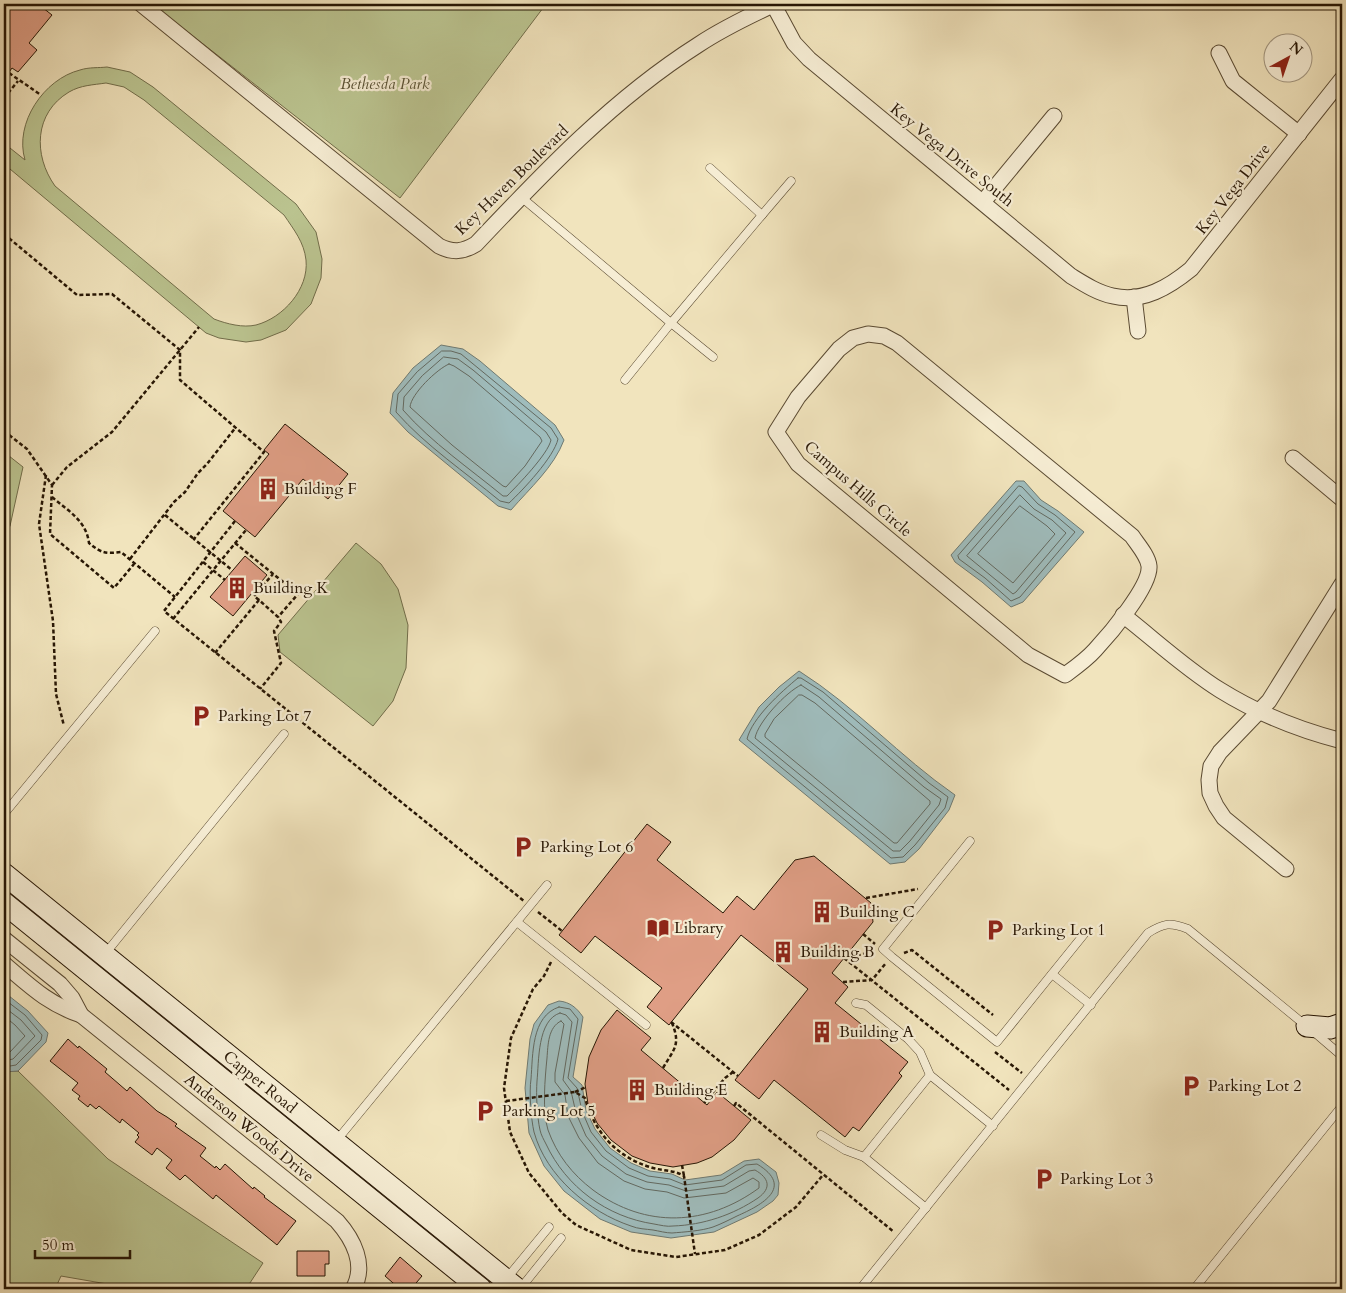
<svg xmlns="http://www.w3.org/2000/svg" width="1346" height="1293" viewBox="0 0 1346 1293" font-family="Cardo,serif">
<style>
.green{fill:#bbc490;stroke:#716d4a;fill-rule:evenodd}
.water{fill:#9fbcbc;stroke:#6f7a72}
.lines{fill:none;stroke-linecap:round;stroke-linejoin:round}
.shore{stroke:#636960;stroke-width:1}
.building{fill:#df9e85;stroke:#271604}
.lane-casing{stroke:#5a4a32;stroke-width:9}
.street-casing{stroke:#5a4a32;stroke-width:17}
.secondary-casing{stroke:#271604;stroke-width:23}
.path{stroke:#271604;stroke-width:2.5;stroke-dasharray:4 2.5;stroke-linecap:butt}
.lane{stroke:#f6edd4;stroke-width:8}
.street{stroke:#f6edd4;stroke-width:15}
.secondary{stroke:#f6edd4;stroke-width:21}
.labels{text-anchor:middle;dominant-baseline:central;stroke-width:4.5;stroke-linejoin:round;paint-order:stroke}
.park-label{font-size:16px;font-style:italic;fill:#5b5335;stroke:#f6edd4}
.street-label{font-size:16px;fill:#271604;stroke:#f6edd4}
.poi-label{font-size:16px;fill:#271604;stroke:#f6edd4;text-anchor:start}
</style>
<rect width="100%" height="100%" fill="#f1e4bd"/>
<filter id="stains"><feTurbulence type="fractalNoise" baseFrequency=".004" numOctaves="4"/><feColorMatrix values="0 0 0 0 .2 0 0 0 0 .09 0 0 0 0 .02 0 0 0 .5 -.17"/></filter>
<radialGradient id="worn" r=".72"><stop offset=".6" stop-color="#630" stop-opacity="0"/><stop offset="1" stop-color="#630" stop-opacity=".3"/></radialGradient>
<g class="green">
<polygon points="152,4 546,4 400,198"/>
<path d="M107 67 130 72 153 87 296 204 316 232 322 259 321 278 311 304 286 330 261 340 246 342 219 338 206 333 4 164V146L5 144 25 160C14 123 44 79 80 70 89 67 99 68 107 67ZM106 83 124 87 144 100 284 215C294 230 304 242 306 260 309 289 283 318 256 325 243 328 227 324 214 319L55 186C33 155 34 113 69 92 81 85 93 85 106 83Z"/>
<polygon points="4,452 23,467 10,526 4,536"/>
<polygon points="356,543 381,564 398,589 408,625 406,668 393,701 373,726 280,652 278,635"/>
<polygon points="18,1071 108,1159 263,1263 246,1289 136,1289 61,1276 55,1289 4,1289 4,1072"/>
</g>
<g class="water">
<path d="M441 345 463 349 480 361 555 425 564 440C554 467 530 488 511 510L498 506 408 432 390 413 393 393 413 368Z"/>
<polygon points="1016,481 1024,481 1041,500 1058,511 1084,532 1023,602 1011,607 982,582 955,562 951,555"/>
<path d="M799 671C856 707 900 757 955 795L949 810 919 849 905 862 890 864 739 740 759 707 779 687Z"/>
<polygon points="4,992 28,1011 48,1033 46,1042 18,1071 4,1072"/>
<path d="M559 1001C570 1002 577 1008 583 1017L573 1077 582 1085 586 1110 595 1129 610 1148 631 1163 650 1171 672 1174 685 1180 721 1175 744 1161 759 1159 776 1172 779 1183 778 1195 773 1201 757 1212 714 1232 671 1238 631 1232 600 1219 564 1191 544 1166 529 1133 525 1088 530 1039 534 1024 548 1005Z"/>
</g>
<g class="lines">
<g class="shore">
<path d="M442 351H451L461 354 551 428 558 439C554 457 523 490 509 503L500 501C465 472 426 446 396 412L398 394 417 372Z"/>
<path d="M444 357 458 359 473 370 546 432 551 440C548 454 518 485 507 496H503C469 468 432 443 403 410L404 397 422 376Z"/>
<path d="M449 364 454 366 469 376 540 437 542 441 525 466 506 487 503 486 452 445 410 407C411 394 437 369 449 364Z"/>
<polygon points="1019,486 1022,487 1038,504 1055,515 1075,532 1020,597 1011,601 985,578 959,559 958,556"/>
<polygon points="1020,495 1034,509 1052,520 1066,533 1016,592 1013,594 967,556"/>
<polygon points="1020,506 1047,526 1055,534 1013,583 978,554"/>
<path d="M798 678H801L823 692 929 783 948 797 945 808 915 845 903 857 891 858 747 739C752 718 781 692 798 678Z"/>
<path d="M801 685 819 697 924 787 941 799 939 805 910 841 900 851H893L755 738C758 722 786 692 801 685Z"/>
<polygon points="799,695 802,695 815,703 930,801 930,804 897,843 894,843 765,737 765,734 774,719"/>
<polyline points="4,999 25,1015 42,1035 41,1040 16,1065 4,1067"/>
<polyline points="4,1007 21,1020 35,1036 13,1059 4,1061"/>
<path d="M559 1007 570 1009 578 1019 568 1078 577 1088 582 1111 591 1132 606 1151 629 1168 648 1176 670 1179 685 1185 722 1180 746 1165 757 1164C795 1187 762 1205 737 1216 729 1220 721 1224 713 1227 701 1231 684 1232 672 1233 666 1233 659 1231 653 1230 646 1229 638 1229 631 1226 589 1212 546 1176 534 1132 531 1119 529 1092 531 1079 533 1055 531 1016 559 1007Z"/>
<path d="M560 1013 566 1015 572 1022 563 1080 571 1091 576 1113 586 1136 602 1156 626 1174 647 1182 669 1185 686 1191 724 1186 749 1171 755 1170C769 1178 772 1188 758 1198 733 1215 703 1225 673 1226 667 1227 660 1225 654 1224 607 1217 566 1187 546 1144 544 1140 541 1135 540 1130 537 1117 536 1094 537 1081 539 1062 537 1020 560 1013Z"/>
<polyline points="4,1016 15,1025 25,1036 10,1052 4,1053"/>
<path d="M561 1021 564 1024 555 1073V1082L565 1095 568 1116 579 1138 598 1163 624 1181 645 1189 667 1192 684 1198 726 1193 753 1178 759 1182V1188C707 1226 646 1229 593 1190 572 1174 557 1155 548 1130 542 1111 545 1078 547 1058 548 1045 548 1027 561 1021Z"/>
</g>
</g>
<g class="building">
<polygon points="4,4 38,4 52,15 29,43 37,50 18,72 12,68 4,79"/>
<polygon points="285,424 348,474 328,499 303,479 255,537 223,511 269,454 264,450"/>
<polygon points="245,556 267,575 233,616 210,597"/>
<polygon points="647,824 671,842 657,860 723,913 737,896 754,910 795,860 814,856 871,903 873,922 832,973 848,987 835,1003 908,1062 899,1073 902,1076 859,1131 853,1127 845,1137 774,1080 759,1099 735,1080 808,989 741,935 669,1025 647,1007 662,988 595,936 581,953 559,935"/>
<polygon points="617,1010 651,1038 641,1050 707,1105 717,1092 751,1120 734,1140 712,1157 697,1163 673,1167 650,1163 632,1156 611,1140 597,1123 588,1104 585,1084 589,1057 601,1030"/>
<polygon points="68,1039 78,1048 79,1046 107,1069 105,1072 127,1091 130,1087 157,1111 167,1117 177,1124 175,1126 206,1148 200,1156 215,1168 216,1166 220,1170 225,1164 253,1189 254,1187 265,1196 264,1197 296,1221 277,1245 216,1195 213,1199 185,1175 180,1180 166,1168 172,1160 157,1148 152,1155 135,1142 139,1137 137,1135 139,1133 122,1119 120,1123 99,1106 96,1109 90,1104 88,1107 78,1099 80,1096 72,1090 78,1083 50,1061"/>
<polygon points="297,1251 329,1251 329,1264 325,1264 325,1276 297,1276"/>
<polygon points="400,1257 422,1276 411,1289 400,1289 385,1276"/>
</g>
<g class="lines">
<g class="lane-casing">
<g id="lane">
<polyline points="521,197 671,323 762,215 710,168"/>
<polyline points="762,215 791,181"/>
<polyline points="625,380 671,323 713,357"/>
<polyline points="4,814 155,631"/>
<polyline points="970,841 883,949 892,957 997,1042 1085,933"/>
<polyline points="517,922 646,1025"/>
<polyline points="105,954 284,734"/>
<polyline points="1052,974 1091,1005"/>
<polyline points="856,1003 866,1005 908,1039 920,1052 930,1075"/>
<polyline points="1314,1032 1342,1056"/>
<polyline points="821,1135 845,1150 864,1157"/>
<polyline points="337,1140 547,885"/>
<polyline points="926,1208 864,1157 930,1075 993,1126"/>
<polyline points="498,1289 549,1227"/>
<polyline points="520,1289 561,1238"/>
<path d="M860 1289 1148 933C1164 923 1170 922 1188 929L1305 1025"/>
<polyline points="1194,1289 1342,1106"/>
</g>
</g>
<g class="street-casing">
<g id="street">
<path d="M141 4 439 246C453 253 463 252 476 244 544 172 613 99 698 45 722 29 749 16 775 4"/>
<path d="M773 4 794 43 809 59 1071 276C1084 284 1098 293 1113 296 1143 303 1169 287 1191 269L1342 79"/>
<polyline points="1219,53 1233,81 1299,134"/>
<polyline points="983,202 1054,116"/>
<polyline points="1134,297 1138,331"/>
<path d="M868 334 884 336 897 343 1132 536C1138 545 1148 556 1149 566 1151 586 1109 635 1095 650 1086 660 1076 667 1065 675L1028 655 798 464 776 432 798 397 839 349 853 338Z"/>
<polyline points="1293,458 1342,499"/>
<path d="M1123 615C1155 640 1186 669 1220 690 1257 713 1299 730 1342 741"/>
<polyline points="1286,869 1224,818 1216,806 1210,793 1209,780 1211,766 1220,752 1269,701 1342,584"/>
<polyline points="4,939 60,984 72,998 81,1015"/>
<path d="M4 964C30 986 48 1004 81 1015L337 1221C353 1239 367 1265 353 1289"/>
</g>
</g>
<g class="secondary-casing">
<g id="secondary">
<polyline points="4,874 517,1289"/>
<polyline points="4,903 481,1289"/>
<polyline points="1307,1026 1330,1028 1342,1024"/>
</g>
</g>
<g class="path">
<polyline points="9,73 41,95"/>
<polyline points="4,98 18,81"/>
<polyline points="4,234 77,295 112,294 180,350 180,380 264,452 194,539 232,570"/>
<polyline points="4,431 27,449 52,485 50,534 114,588 134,564"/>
<polyline points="46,475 39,524 53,621 56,694 64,726"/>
<polyline points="52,485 67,467 112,432 199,327"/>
<path d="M52 497C68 511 86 520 89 543 101 553 105 554 121 552L175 597"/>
<polyline points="165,515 194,539"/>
<polyline points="235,521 164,611 524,901"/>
<polyline points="235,543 298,594 278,617"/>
<polyline points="130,559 174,502 185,492 198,473 207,464 236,427"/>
<polyline points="203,562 225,580"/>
<polyline points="259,600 254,596 273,574"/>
<polyline points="173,619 246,530"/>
<polyline points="215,653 259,600 278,617 281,622 274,631 281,663 260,689"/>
<polyline points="866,898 918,889"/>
<polyline points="538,912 562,931"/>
<polyline points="863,934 875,944"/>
<polyline points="904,953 912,950 993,1015"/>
<polyline points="844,958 872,952 874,954"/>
<polyline points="844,958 1009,1090"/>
<polyline points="551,962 544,976 533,989 511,1038 504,1088 510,1132 529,1173 562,1213 576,1225 631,1250 676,1257 725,1250 759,1235 796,1207 823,1175"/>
<polyline points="843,982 872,980 886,963"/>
<polyline points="671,1022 738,1076"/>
<polyline points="995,1052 1022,1073"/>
<path d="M663 1068C674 1049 681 1045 672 1023"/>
<polyline points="575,1092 586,1087"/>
<path d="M506 1101 575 1092 585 1098C595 1134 618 1158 653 1168 664 1171 674 1170 684 1176L695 1254"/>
<polyline points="704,1103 725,1078 733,1072"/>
<polyline points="734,1106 736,1103 894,1232"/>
<polyline points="682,1165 684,1176"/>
</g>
<use href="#lane" class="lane"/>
<use href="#street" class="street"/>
<use href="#secondary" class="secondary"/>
</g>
<defs>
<g id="building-bare" transform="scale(1.725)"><path d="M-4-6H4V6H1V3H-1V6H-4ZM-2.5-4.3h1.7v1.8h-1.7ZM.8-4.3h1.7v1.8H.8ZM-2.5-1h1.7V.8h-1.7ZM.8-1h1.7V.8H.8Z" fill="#8f2418" stroke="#f6edd4" stroke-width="2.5" paint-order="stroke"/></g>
<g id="parking-bare" transform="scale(1.725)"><path d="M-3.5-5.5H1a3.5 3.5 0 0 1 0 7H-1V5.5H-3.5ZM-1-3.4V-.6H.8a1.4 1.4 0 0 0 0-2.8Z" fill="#8f2418" stroke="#f6edd4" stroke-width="2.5" paint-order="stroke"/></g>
<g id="library-bare" transform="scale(1.725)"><path d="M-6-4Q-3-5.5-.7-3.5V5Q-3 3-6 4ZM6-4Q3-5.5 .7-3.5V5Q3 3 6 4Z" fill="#8f2418" stroke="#f6edd4" stroke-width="2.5" paint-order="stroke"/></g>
</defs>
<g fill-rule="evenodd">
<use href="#building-bare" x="268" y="489"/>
<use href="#building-bare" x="237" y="588"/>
<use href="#parking-bare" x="201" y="716"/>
<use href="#parking-bare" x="523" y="847"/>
<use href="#building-bare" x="822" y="912"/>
<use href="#library-bare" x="658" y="928"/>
<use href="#parking-bare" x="995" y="930"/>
<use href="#building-bare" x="783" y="952"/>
<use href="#building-bare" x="822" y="1032"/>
<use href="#parking-bare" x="1191" y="1086"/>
<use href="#building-bare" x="637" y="1090"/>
<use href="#parking-bare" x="485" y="1111"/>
<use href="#parking-bare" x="1044" y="1179"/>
</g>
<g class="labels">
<g class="park-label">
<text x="385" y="84">Bethesda Park</text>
</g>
<g class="street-label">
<text transform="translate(952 155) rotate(39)">Key Vega Drive South</text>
<text transform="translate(512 180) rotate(-44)">Key Haven Boulevard</text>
<text transform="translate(1233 189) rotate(-52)">Key Vega Drive</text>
<text transform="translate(858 489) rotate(41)">Campus Hills Circle</text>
<text transform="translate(260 1082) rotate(39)">Capper Road</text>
<text transform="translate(249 1128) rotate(39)">Anderson Woods Drive</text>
</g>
<g class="poi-label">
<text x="284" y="489">Building F</text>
<text x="253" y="588">Building K</text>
<text x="218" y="716">Parking Lot 7</text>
<text x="540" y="847">Parking Lot 6</text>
<text x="839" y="912">Building C</text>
<text x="674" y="928">Library</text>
<text x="1012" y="930">Parking Lot 1</text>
<text x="800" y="952">Building B</text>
<text x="839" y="1032">Building A</text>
<text x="1208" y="1086">Parking Lot 2</text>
<text x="654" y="1090">Building E</text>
<text x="502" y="1111">Parking Lot 5</text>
<text x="1060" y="1179">Parking Lot 3</text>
</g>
</g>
<rect width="1346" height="1293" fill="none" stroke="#f1e4bd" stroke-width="20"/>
<rect x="5" y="5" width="1336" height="1283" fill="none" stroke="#271604" stroke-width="2.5"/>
<rect x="10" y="10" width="1326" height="1273" fill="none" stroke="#271604"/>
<g transform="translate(1288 58) rotate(40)"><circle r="24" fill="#f6edd4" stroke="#a39781"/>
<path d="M0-4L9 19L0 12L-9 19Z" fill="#8f2418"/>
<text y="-8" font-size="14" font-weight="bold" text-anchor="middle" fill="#271604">N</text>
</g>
<path d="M35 1250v8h95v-8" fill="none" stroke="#271604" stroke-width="2.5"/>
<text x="42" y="1250" font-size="15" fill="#271604" stroke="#f6edd4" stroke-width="4" paint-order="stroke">50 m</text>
<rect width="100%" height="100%" filter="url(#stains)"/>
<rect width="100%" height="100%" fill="url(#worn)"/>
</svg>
